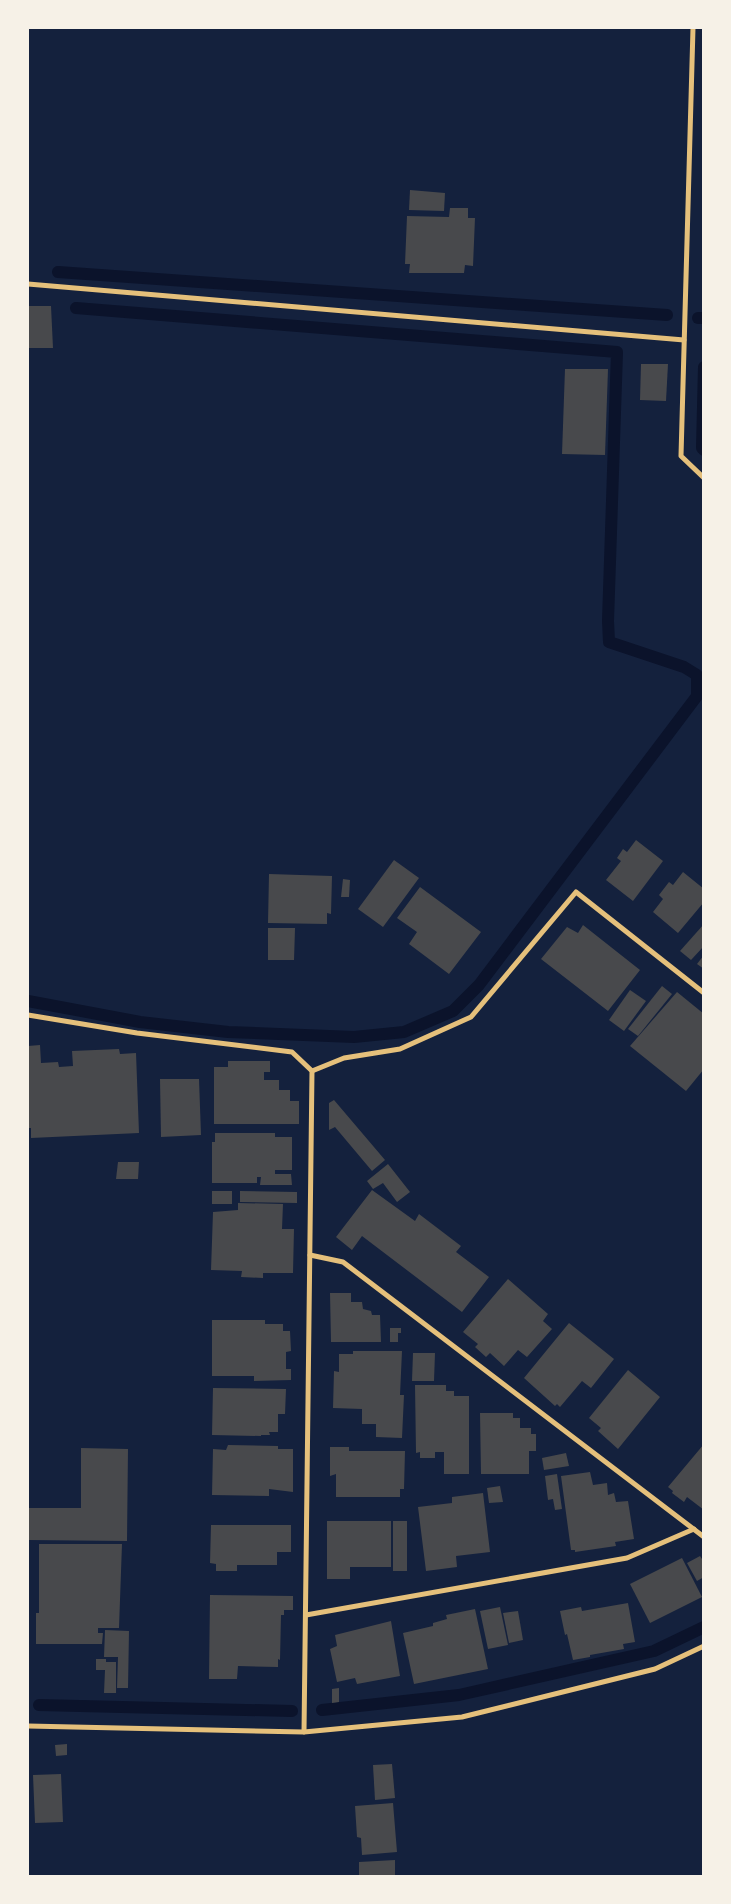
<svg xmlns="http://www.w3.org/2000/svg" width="731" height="1904" viewBox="0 0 731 1904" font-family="Ubuntu,sans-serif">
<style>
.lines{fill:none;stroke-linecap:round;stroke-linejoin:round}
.stream{stroke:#0b132b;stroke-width:12}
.building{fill:#48494c}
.minor{stroke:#e5c07b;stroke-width:5}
</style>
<rect width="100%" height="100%" fill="#14213d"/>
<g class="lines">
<g class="stream">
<polyline points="58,272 667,315"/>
<polyline points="698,318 704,318"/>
<polyline points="704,367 702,448 704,450"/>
<polyline points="28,1001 140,1022 228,1032 354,1037 404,1032 453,1011 479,985 697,696 697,675 684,667 609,642 608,621 617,352 76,308"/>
<polyline points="39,1705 292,1711"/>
<polyline points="322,1710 459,1695 654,1651 704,1627"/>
</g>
</g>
<g class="building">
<polygon points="410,190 445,193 444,211 409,210"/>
<polygon points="450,208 468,208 468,218 475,218 473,266 465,265 464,273 409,273 410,264 405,264 407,216 449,217"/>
<polygon points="28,306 51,306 53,348 28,348"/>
<polygon points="641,364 668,364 666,401 640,400"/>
<polygon points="565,369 608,369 605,455 562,454"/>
<polygon points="636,840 663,861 633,901 606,880 621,861 617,858 623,849 627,852"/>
<polygon points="394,860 419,878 383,927 358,909"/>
<polygon points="683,872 704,889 704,902 678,933 653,912 663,899 659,895 669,882 673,885"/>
<polygon points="269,874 332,876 331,914 327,913 327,924 268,923"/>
<polygon points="343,879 350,880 349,897 341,897"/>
<polygon points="420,887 481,932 449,974 409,944 417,932 397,918"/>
<polygon points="704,924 704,946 691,960 680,951"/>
<polygon points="583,925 640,970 608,1011 541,959 567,927 578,933"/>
<polygon points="268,928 295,928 294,960 268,960"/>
<polygon points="704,955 704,969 697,964"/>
<polygon points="662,986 672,994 638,1036 628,1029"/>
<polygon points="630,990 646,1001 624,1031 609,1020"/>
<polygon points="677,992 704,1014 704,1069 686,1091 630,1046"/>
<polygon points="40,1045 41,1063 58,1062 59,1067 73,1066 72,1051 119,1049 120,1054 136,1053 139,1133 31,1138 31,1128 28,1128 28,1046"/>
<polygon points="228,1061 270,1061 270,1072 264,1072 264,1080 279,1080 279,1090 290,1090 290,1101 299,1101 299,1124 214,1124 214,1067 228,1067"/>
<polygon points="160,1079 199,1079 201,1135 161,1137"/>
<polygon points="334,1100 385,1160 372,1171 335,1127 329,1130 329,1103"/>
<polygon points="215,1133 275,1133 275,1137 292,1137 292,1170 275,1170 275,1174 291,1174 292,1185 260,1185 261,1177 257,1177 257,1183 212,1183 212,1142 215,1142"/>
<polygon points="118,1162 139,1162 138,1179 116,1179"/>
<polygon points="388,1164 410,1192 397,1202 383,1183 373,1189 367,1181"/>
<polygon points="372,1190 415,1221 419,1214 461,1246 456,1252 489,1277 462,1312 362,1236 352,1250 336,1237"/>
<rect x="212" y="1191" width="20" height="13"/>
<polygon points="240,1191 297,1192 297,1203 240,1202"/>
<polygon points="238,1203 283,1204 282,1229 294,1229 293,1273 263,1273 263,1278 241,1277 242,1271 211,1270 213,1212 238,1210"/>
<polygon points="508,1279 548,1314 543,1321 552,1329 527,1357 518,1350 504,1366 490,1353 486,1357 475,1347 478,1344 463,1332"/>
<polygon points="330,1293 351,1293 351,1302 362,1302 363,1309 371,1311 372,1315 380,1315 381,1342 331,1342"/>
<polygon points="212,1320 265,1320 265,1324 283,1324 283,1331 290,1331 291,1351 286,1352 286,1369 291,1369 291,1380 254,1381 254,1376 212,1376"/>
<polygon points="569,1323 614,1359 591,1388 582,1381 560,1407 557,1404 555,1406 524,1378"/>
<polygon points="390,1328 401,1328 401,1333 398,1333 398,1342 390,1342"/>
<polygon points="353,1351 402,1351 400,1395 404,1395 402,1438 376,1437 376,1424 362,1424 362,1409 333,1408 334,1371 339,1372 339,1354 353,1354"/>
<polygon points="413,1353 435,1353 434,1381 412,1381"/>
<polygon points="628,1370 660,1397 618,1449 598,1431 601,1428 589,1418"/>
<polygon points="415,1385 446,1385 446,1391 454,1391 454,1396 469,1396 469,1474 444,1474 444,1452 435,1452 435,1458 420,1458 420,1452 416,1453"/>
<polygon points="213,1388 286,1389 285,1414 278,1414 278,1432 269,1432 270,1435 261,1435 261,1436 212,1435"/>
<polygon points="480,1413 513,1413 513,1418 520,1418 520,1428 531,1428 531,1434 536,1434 536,1451 529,1451 529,1474 481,1474"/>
<polygon points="704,1444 704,1510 687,1497 684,1502 672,1493 673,1491 668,1487"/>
<polygon points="228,1445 278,1446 278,1449 293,1449 293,1492 269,1489 269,1496 212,1495 213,1449 226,1450"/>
<polygon points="330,1447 349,1447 349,1451 405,1451 404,1489 400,1489 400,1497 336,1497 336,1474 330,1476"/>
<polygon points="81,1448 128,1449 127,1541 28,1540 28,1508 81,1508"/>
<polygon points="566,1453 569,1466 544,1470 542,1458"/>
<polygon points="590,1472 593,1485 607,1483 608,1495 614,1493 616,1502 628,1501 634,1539 615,1542 616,1546 575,1552 575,1550 571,1550 561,1476"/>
<polygon points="557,1474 562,1509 555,1510 553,1499 548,1500 545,1476"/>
<polygon points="500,1486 503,1502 489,1503 487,1488"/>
<polygon points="483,1493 490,1552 456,1556 457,1567 426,1571 418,1507 452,1503 452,1497"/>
<polygon points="327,1521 391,1521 391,1567 350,1567 350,1579 327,1579"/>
<rect x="393" y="1521" width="14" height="50"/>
<polygon points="211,1525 291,1525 291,1552 277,1552 277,1565 237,1565 237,1571 216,1571 216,1564 210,1563"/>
<polygon points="39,1544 122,1544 119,1628 98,1628 98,1633 103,1633 102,1644 36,1644 36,1613 39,1613"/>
<polygon points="700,1556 704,1562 704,1577 697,1581 687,1563"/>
<polygon points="682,1558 702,1597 650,1623 630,1584"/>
<polygon points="210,1595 293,1596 293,1610 284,1610 284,1615 281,1615 280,1660 278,1659 278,1667 238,1666 237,1679 209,1679"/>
<polygon points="628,1603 635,1642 623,1644 624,1649 590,1655 590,1657 573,1660 567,1634 565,1635 560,1611 581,1607 582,1611"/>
<polygon points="500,1607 508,1645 488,1649 480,1611"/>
<polygon points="475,1609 488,1669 414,1684 403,1633 433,1626 433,1623 447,1619 446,1615"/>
<polygon points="518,1611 523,1640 509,1643 503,1613"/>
<polygon points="391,1621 400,1676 357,1684 355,1678 337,1682 330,1649 337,1646 335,1635"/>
<polygon points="105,1630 129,1631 128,1688 117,1688 118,1657 104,1657"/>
<polygon points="96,1659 106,1659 106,1662 116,1662 116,1693 104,1693 105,1670 96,1670"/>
<polygon points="339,1688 339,1702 332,1703 332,1689"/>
<polygon points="67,1744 67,1755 56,1756 55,1745"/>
<polygon points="392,1764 395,1798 375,1800 373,1765"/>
<polygon points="61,1774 63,1822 35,1823 33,1775"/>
<polygon points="393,1803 397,1852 362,1855 361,1838 357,1837 355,1806"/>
<polygon points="395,1860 395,1876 359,1876 359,1862"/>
</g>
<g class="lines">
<g class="minor">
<polyline points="693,28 681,456 704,478"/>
<polyline points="28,284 684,340"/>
<polyline points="28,1015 137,1033 292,1052 312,1071 304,1732"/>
<polyline points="312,1071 344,1058 400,1049 471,1017 576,892 704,993"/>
<polyline points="310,1255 343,1262 704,1537"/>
<polyline points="306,1615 627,1558 694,1529"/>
<polyline points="28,1726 304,1732 462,1717 655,1669 704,1646"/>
</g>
</g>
<rect width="731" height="1904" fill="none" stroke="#f6f1e7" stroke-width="58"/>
</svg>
